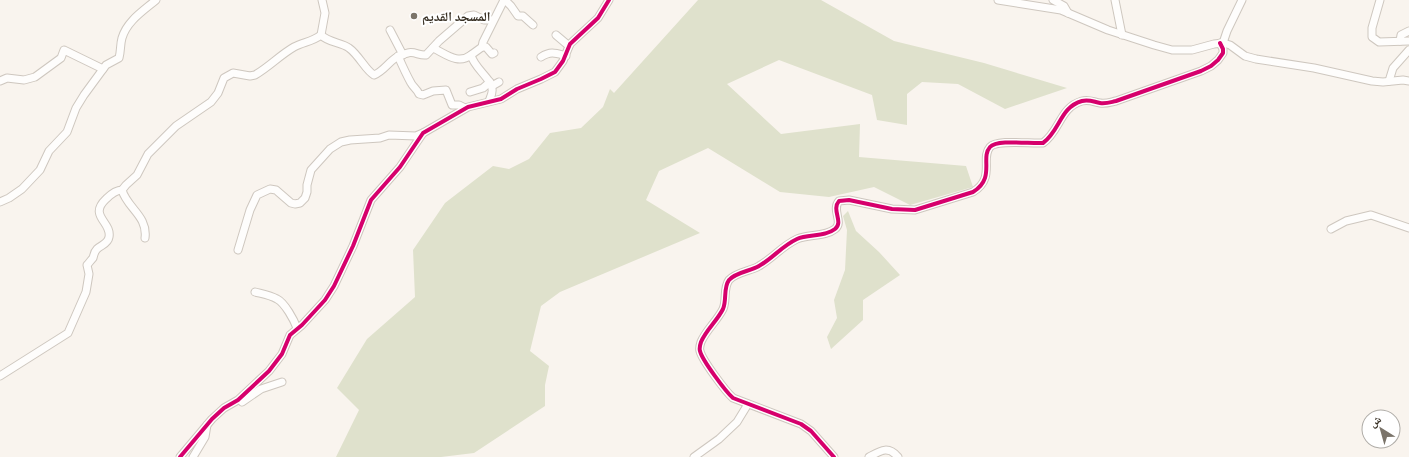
<svg xmlns="http://www.w3.org/2000/svg" width="1409" height="457" viewBox="0 0 1409 457" font-family="'Exo 2','Noto Naskh Arabic',sans-serif">
<style>
.green{fill:#dfe1cc}
.lines{fill:none;stroke-linecap:round;stroke-linejoin:round}
.minor-casing{stroke:#cec7bf;stroke-width:9}
.minor{stroke:#fefdfc;stroke-width:7}
.cycleway-casing{stroke:#fff;stroke-width:6}
.cycleway{stroke:#d6006c;stroke-width:4}
.poi-dot{fill:#7b746a;stroke:#fff;stroke-width:1.5}
.labels{text-anchor:middle;dominant-baseline:central;stroke-width:4;stroke-linejoin:round;paint-order:stroke}
.poi-label{font-size:13px;font-weight:bold;fill:#372f23;stroke:#fff;text-anchor:start}
</style>
<rect width="100%" height="100%" fill="#f9f4ee"/>
<g class="green">
<polygon points="698,0 821,0 894,41 984,63 1067,88 1005,109 958,84 922,82 907,94 907,125 877,120 872,95 779,60 727,84 781,134 860,124 859,157 966,166 973,187 910,205 874,187 829,197 780,192 708,148 659,171 646,200 700,233 560,292 541,306 530,351 549,366 545,385 545,406 474,453 441,457 336,457 359,410 337,388 367,339 415,297 413,250 445,203 493,166 509,169 529,159 550,133 581,128 603,107 610,89 614,93"/>
<polygon points="848,211 856,231 879,252 900,275 863,300 863,320 831,349 827,337 837,318 834,300 845,270 847,230 843,216"/>
</g>
<g class="lines">
<g class="minor-casing">
<g id="minor">
<path d="M322 0 325 13 321 35C329 43 341 42 349 48 359 55 366 71 374 75 387 70 390 56 408 53 414 51 420 56 426 55L439 41 468 16 474 15 484 20H493"/>
<polyline points="505,0 511,6 518,16 523,16 533,25"/>
<polyline points="998,0 1061,10 1108,30 1154,45 1172,50 1192,50 1214,44 1223,43 1230,45 1245,56 1256,59 1314,68 1372,81 1383,82 1403,80 1409,81"/>
<polyline points="1053,0 1064,6 1068,13"/>
<polyline points="1115,0 1122,35"/>
<polyline points="1380,0 1372,28 1372,37 1379,42 1409,41"/>
<polyline points="390,30 403,55"/>
<polyline points="556,35 569,46"/>
<polyline points="1400,41 1401,35 1409,31"/>
<polyline points="1223,43 1227,31 1242,0"/>
<polyline points="482,47 486,47 492,54 494,53"/>
<path d="M433 48C446 54 458 65 471 55"/>
<path d="M398 56C402 65 406 74 411 83 413 87 417 89 419 94L423 95 433 91 446 90 452 105H459L465 108"/>
<path d="M541 57C551 51 555 53 566 56"/>
<polyline points="0,81 7,78 24,80 35,77 61,58 64,50 103,69"/>
<polyline points="1389,81 1393,68 1409,50"/>
<polyline points="492,86 499,82"/>
<polyline points="470,92 483,88 490,82"/>
<path d="M489 101C490 98 493 93 492 89 492 79 474 68 471 55L482 47 483 42 504 0"/>
<path d="M0 202 9 198 22 189 40 170 49 151 67 132 76 108 84 95 106 65 119 58C121 51 120 45 122 38 127 21 143 11 156 0"/>
<polyline points="1331,229 1346,221 1371,215 1409,228"/>
<path d="M145 238C148 216 127 208 122 190L126 185 137 175 148 154 176 126 211 102 218 93 224 78 233 73 250 76 255 75C269 67 280 55 294 47 303 42 312 42 321 35"/>
<polyline points="238,250 250,210 257,195 270,189 276,190 291,203 295,204 300,203 305,198 307,192 307,185 311,170 330,149 341,142 350,140 380,138 389,135 416,136 423,133"/>
<path d="M255 292C263 294 270 295 277 299 285 303 294 320 297 328"/>
<path d="M0 376 68 333 86 292 89 274 87 265C89 263 91 260 93 258 94 255 94 252 97 249 101 245 108 244 109 237 112 222 88 216 106 199 111 194 116 190 122 190"/>
<polyline points="242,402 261,389 282,382"/>
<polyline points="180,457 212,419 224,408 238,400 269,371 282,354 290,335 302,325 325,300 334,286 353,246 371,200 400,167 423,133 468,107 501,99 517,89 541,79 555,72 563,61 570,44 598,18 609,0"/>
<polyline points="193,457 205,437 207,425"/>
<polyline points="694,457 719,439 737,422 748,404"/>
<path d="M834 457 811 431 801 424 733 398C726 392 702 360 700 351 699 348 700 345 701 342 706 330 717 321 723 309 727 300 723 288 729 280 736 272 751 271 759 266 773 258 782 246 797 239 808 234 825 237 835 229 844 222 831 210 839 201L849 200 892 209 915 210 973 192C996 178 980 158 990 147 997 139 1031 144 1043 143 1060 131 1060 107 1082 101 1089 99 1094 102 1100 103 1106 104 1111 102 1116 101L1201 71 1211 66 1218 60 1223 53V49L1220 43"/>
<path d="M869 457C880 451 888 445 898 457"/>
</g>
</g>
<use href="#minor" class="minor"/>
<g class="cycleway-casing">
<g id="cycleway">
<polyline points="180,457 212,419 224,408 238,400 269,371 282,354 290,335 302,325 325,300 334,286 353,246 371,200 400,167 423,133 468,107 501,99 517,89 541,79 555,72 563,61 570,44 598,18 609,0"/>
<path d="M834 457 811 431 801 424 733 398C726 392 702 360 700 351 699 348 700 345 701 342 706 330 717 321 723 309 727 300 723 288 729 280 736 272 751 271 759 266 773 258 782 246 797 239 808 234 825 237 835 229 844 222 831 210 839 201L849 200 892 209 915 210 973 192C996 178 980 158 990 147 997 139 1031 144 1043 143 1060 131 1060 107 1082 101 1089 99 1094 102 1100 103 1106 104 1111 102 1116 101L1201 71 1211 66 1218 60 1223 53V49L1220 43"/>
</g>
</g>
<use href="#cycleway" class="cycleway"/>
</g>
<circle class="poi-dot" cx="414" cy="16" r="4"/>
<g class="labels">
<g class="poi-label">
<text x="422" y="16">المسجد القديم</text>
</g>
</g>
<g transform="translate(1381 429) rotate(323)"><circle r="19" fill="#ffffff" stroke="#afaca7"/>
<path d="M0-3L7 15L0 10L-7 15Z" fill="#7b746a"/>
<text y="-6" font-size="11" font-weight="bold" text-anchor="middle" fill="#372f23">ش</text>
</g>
</svg>
